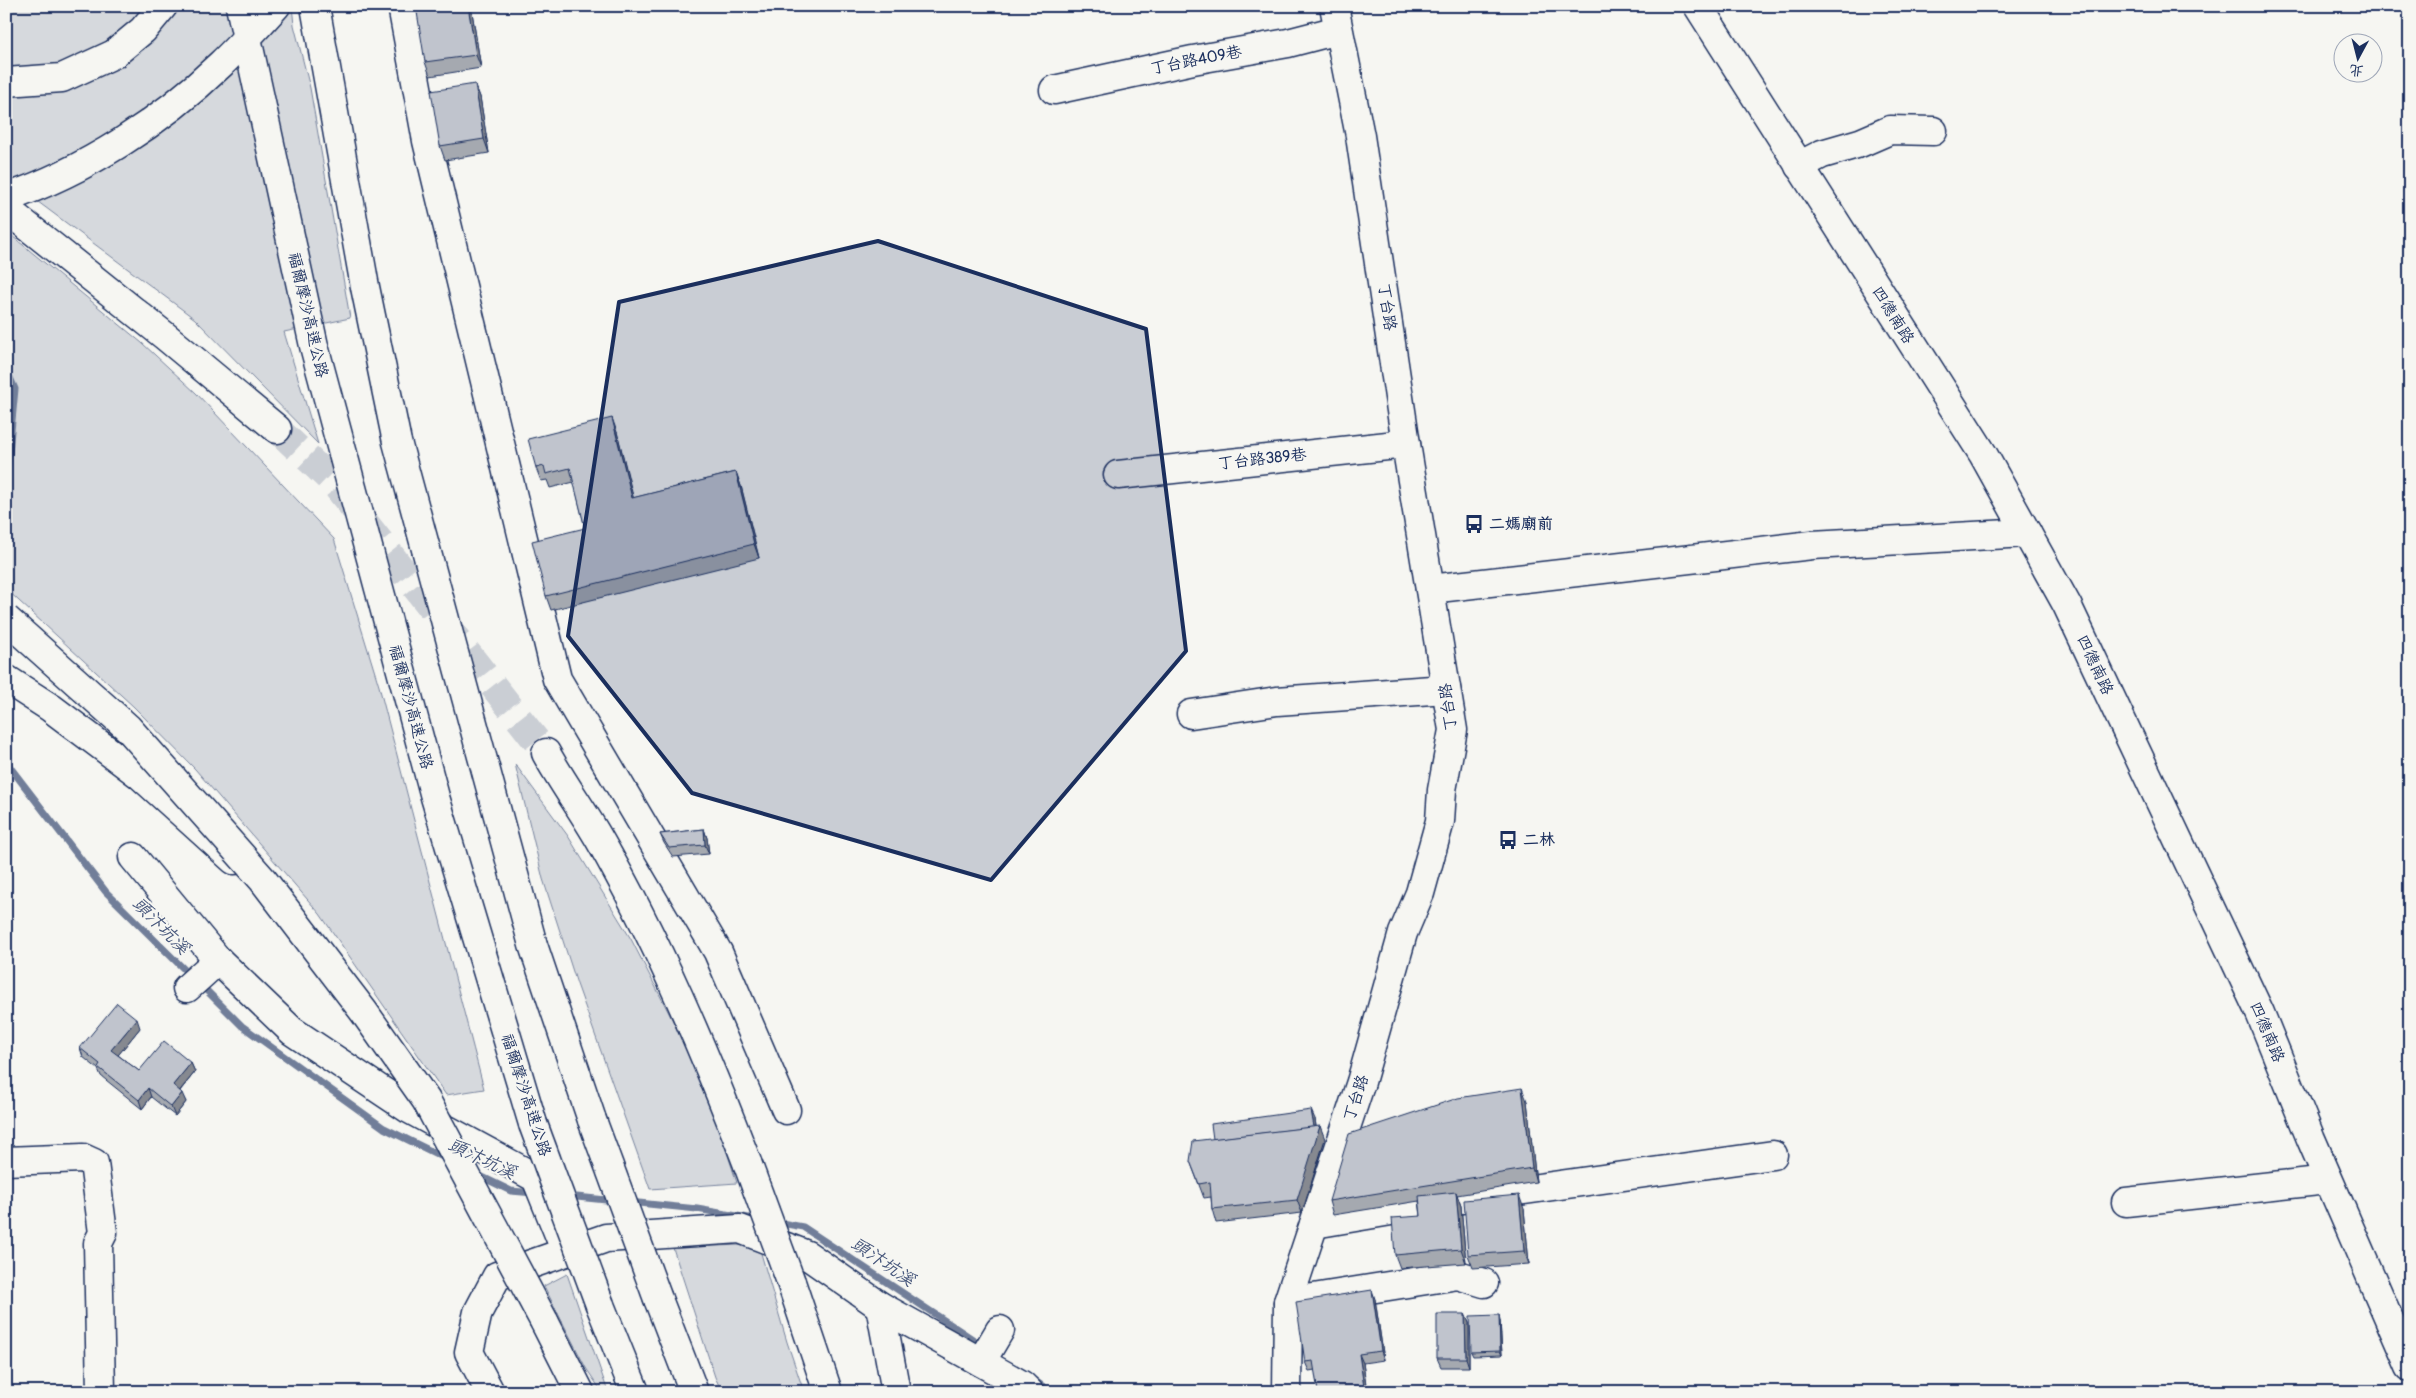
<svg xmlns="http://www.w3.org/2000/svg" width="2416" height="1398" viewBox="0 0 2416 1398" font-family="Pangolin,'LXGW WenKai TC',sans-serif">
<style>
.green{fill:#d6d9dd;stroke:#78849e}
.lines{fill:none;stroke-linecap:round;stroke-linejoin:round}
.stream{stroke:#717e99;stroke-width:7}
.highway-tunnel{stroke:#caced4;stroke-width:28;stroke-dasharray:28 14;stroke-linecap:butt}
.minor-casing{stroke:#1b2f5e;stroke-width:31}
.highway-casing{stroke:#1b2f5e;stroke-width:31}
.minor{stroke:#f6f6f2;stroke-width:28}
.highway{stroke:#f6f6f2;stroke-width:28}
.highway-bridge-casing{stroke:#1b2f5e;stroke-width:31;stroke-linecap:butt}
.highway-bridge{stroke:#f6f6f2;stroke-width:28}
.wall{fill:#a5a9b0;stroke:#1b2f5e}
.shaded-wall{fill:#868990;stroke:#1b2f5e}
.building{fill:#c0c4cd;stroke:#1b2f5e}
.marked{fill:#1b2f5e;fill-opacity:0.2;stroke:#1b2f5e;stroke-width:4;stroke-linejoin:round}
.labels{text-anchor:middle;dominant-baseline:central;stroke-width:4.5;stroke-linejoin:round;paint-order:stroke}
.street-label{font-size:16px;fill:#1b2f5e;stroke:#f6f6f2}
.poi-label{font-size:16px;font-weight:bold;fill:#1b2f5e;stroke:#f6f6f2;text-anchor:start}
.water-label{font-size:18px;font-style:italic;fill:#46567b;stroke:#f6f6f2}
</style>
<rect width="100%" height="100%" fill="#f6f6f2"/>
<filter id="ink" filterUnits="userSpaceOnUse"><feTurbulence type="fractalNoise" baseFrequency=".02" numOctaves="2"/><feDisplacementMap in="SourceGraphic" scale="10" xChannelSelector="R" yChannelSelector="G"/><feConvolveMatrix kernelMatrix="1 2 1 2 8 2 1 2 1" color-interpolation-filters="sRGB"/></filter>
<g filter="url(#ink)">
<g class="green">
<polygon points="6,6 292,6 294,25 310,88 350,318 284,332 318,444 195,319 6,178"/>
<polygon points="6,231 142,343 196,393 334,539 379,686 484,1089 446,1095 320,914 195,769 134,707 6,589"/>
<polygon points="515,764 568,836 631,939 692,1058 719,1128 737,1183 650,1189 577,984 543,879"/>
<polygon points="740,1245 760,1250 787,1342 804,1392 722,1392 715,1377 673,1248"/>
<polygon points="567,1274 608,1392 602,1392 586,1368 544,1286"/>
</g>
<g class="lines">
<g class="stream">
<polyline points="6,369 15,389 6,484"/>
<polyline points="6,762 106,892 192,977"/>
<polyline points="200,984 242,1026 384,1128 449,1160"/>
<polyline points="474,1173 511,1191 534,1193"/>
<polyline points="567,1196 616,1201"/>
<polyline points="629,1202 697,1209 760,1220"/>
<polyline points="776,1222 803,1227 983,1346"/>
<polyline points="1034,1380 1051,1392"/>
</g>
<polyline class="highway-tunnel" points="277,429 333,482 546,753"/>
<g class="minor-casing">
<g id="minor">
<polyline points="402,6 427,141 557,679 718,952 786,1110"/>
<polyline points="1698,6 1983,454 2067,605 2260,1013 2311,1139 2410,1367"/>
<polyline points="1054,90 1193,60 1288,43 1338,30"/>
<polyline points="1799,166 1822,154 1860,143 1890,130 1933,131"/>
<polyline points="1118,475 1406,444"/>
<polyline points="1430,589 1812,545 2027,533"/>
<polyline points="1191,714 1277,701 1446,689"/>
<polyline points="133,857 218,960 292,1031 409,1109 536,1178 566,1252"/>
<polyline points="187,988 218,960"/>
<polyline points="6,1161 83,1158 94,1163 103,1233 98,1243 101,1392"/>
<polyline points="2126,1202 2328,1180"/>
<polyline points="1314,1224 1468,1198 1773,1155"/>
<polyline points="1288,1302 1458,1275 1484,1283"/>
<polyline points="880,1306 896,1392"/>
<polyline points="981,1362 1000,1330"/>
<polyline points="490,1392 469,1352 478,1312 497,1276 606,1238 740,1229 807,1255 880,1306 1022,1385 1029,1392"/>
<polyline points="1287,1392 1288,1302 1361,1082 1403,933 1420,893 1440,821 1442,790 1453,730 1406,444 1360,136 1334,6"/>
</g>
</g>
<g class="highway-casing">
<g id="highway">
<polyline points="240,6 314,346 435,797 533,1124"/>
<polyline points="315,6 365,287 397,442 533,945 592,1120"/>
<polyline points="6,82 62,78 114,54 143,30 163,6"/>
<path d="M6 198C85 171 161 122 221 64 240 46 258 26 276 6"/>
<polyline points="6,209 165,336 277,429"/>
<polyline points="6,679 51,708 140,775 234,860"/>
<path d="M546 753C562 782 581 808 598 837 658 941 705 1053 748 1165"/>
<polyline points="791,1282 828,1392"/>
<polyline points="658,1299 694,1392"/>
<polyline points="600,1305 635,1392"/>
<polyline points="544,1321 580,1392"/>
</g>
</g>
<use href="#minor" class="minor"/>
<use href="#highway" class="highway"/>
<g class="highway-bridge-casing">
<g id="highway-bridge">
<polyline points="6,619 128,728 263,880 364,1012 426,1100 544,1321"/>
<polyline points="592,1120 658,1299"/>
<polyline points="533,1124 600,1305"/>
<polyline points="748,1165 791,1282"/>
</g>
</g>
<use href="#highway-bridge" class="highway-bridge"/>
</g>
<g class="wall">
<polygon points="471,6 481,68 430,76 425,62"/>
<polygon points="475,84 480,97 489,153 445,160 440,146"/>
<polygon points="617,432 633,498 736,472 741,486 759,558 551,610 546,596 585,528 574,482 550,488 547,480 541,481 536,468"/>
<polygon points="704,829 707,838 709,854 673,857 664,843 660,834"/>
<polygon points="140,1028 118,1055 139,1071 191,1063 195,1072 180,1091 186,1102 175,1116 151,1097 142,1109 101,1076 98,1069 83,1057 80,1048"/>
<polygon points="1527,1101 1536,1182 1457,1195 1461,1206 1466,1263 1400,1268 1395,1255 1421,1216 1419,1201 1333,1215 1329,1201"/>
<polygon points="1315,1119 1316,1126 1325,1139 1302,1213 1216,1223 1212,1209 1211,1197 1204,1198 1190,1161 1213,1139"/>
<polygon points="1524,1209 1529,1264 1473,1268 1468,1255"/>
<polygon points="1375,1299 1384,1360 1363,1363 1367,1392 1318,1392 1315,1370 1309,1371 1305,1362"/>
<polygon points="1465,1314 1469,1323 1469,1367 1441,1367 1437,1358"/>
<polygon points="1500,1320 1502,1355 1473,1356 1471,1352"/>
</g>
<g class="shaded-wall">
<polygon points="468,6 471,6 481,68 476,55"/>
<polygon points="475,84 480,97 489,153 484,139"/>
<polygon points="612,418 617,432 637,512 632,498"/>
<polygon points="736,472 741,486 759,558 754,544"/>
<polygon points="704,829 707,838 709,854 705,845"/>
<polygon points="137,1019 140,1028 115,1059 111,1050"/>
<polygon points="191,1063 195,1072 177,1094 173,1085"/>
<polygon points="148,1088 151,1097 142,1109 139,1100"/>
<polygon points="1522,1088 1527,1101 1536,1182 1532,1168"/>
<polygon points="182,1093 186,1102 175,1116 171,1107"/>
<polygon points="1311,1110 1315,1119 1317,1135 1320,1126 1325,1139 1302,1213 1297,1200 1314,1127"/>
<polygon points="1456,1192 1461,1206 1466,1263 1461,1249"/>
<polygon points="1519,1195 1524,1209 1529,1264 1524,1251"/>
<polygon points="1372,1290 1375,1299 1384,1360 1381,1351"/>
<polygon points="1465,1314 1469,1323 1469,1367 1466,1358"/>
<polygon points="1499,1315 1500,1320 1502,1355 1500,1351"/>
<polygon points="1359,1354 1363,1363 1367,1392 1366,1392 1364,1387"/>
</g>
<g class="building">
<polygon points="416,6 468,6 476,55 425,62"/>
<polygon points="475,84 484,139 440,146 431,91"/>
<polygon points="612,418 632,498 736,472 754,544 546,596 532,541 585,528 570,468 546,474 544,466 536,468 528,439"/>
<polygon points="704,829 705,845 669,848 660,834"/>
<polygon points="117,1003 137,1019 111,1050 139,1071 164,1041 191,1063 173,1085 182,1093 171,1107 148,1088 139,1100 98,1067 100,1064 80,1048"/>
<polygon points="1522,1088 1532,1168 1329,1201 1349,1134 1458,1098"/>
<polygon points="1311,1110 1314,1127 1213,1139 1211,1124"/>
<polygon points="1320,1126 1297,1200 1212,1209 1210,1182 1199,1184 1190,1161 1193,1141"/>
<polygon points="1456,1192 1461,1249 1395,1255 1392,1218 1421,1216 1419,1196"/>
<polygon points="1519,1195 1524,1251 1468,1255 1464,1200"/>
<polygon points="1372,1290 1381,1351 1359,1354 1364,1387 1330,1392 1318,1392 1313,1361 1305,1362 1296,1302"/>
<polygon points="1437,1314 1465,1314 1466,1358 1437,1358"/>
<polygon points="1499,1315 1500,1351 1471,1352 1470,1316"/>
</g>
</g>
<path class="marked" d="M878 241 1146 329 1186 651 991 880 692 793 568 636 619 302Z"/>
<defs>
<g id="bus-bare" transform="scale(1.5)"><path d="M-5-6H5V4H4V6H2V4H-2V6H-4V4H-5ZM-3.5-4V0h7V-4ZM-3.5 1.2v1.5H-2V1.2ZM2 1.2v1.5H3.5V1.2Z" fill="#1b2f5e" stroke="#f6f6f2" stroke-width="2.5" paint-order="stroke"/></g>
</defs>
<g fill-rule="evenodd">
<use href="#bus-bare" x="1474" y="524"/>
<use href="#bus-bare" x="1508" y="840"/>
</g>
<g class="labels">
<g class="street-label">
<text transform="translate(1196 60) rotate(-11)">丁台路409巷</text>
<text transform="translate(1387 307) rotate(82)">丁台路</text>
<text transform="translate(308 315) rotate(77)">福爾摩沙高速公路</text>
<text transform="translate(1893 315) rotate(58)">四德南路</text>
<text transform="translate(1262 459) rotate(-6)">丁台路389巷</text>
<text transform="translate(2095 665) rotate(65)">四德南路</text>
<text transform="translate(411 707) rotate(75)">福爾摩沙高速公路</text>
<text transform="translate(1448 707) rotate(-97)">丁台路</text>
<text transform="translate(2267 1032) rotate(67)">四德南路</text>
<text transform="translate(526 1095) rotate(72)">福爾摩沙高速公路</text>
<text transform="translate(1356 1098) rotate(-72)">丁台路</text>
</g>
<g class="poi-label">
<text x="1489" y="524">二媽廟前</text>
<text x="1523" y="840">二林</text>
</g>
<g class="water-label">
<text transform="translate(161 926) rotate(45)">頭汴坑溪</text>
<text transform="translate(482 1159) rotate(25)">頭汴坑溪</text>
<text transform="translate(883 1262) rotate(34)">頭汴坑溪</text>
</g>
</g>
<rect width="2416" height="1398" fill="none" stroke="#f6f6f2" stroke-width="25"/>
<rect x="12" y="12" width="2391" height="1373" fill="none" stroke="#1b2f5e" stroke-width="2" filter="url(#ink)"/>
<g transform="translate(2358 58) rotate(187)"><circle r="24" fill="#f6f6f2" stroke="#9ea6b7"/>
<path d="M0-4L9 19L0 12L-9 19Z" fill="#1b2f5e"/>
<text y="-8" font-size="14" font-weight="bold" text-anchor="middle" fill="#1b2f5e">北</text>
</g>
</svg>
